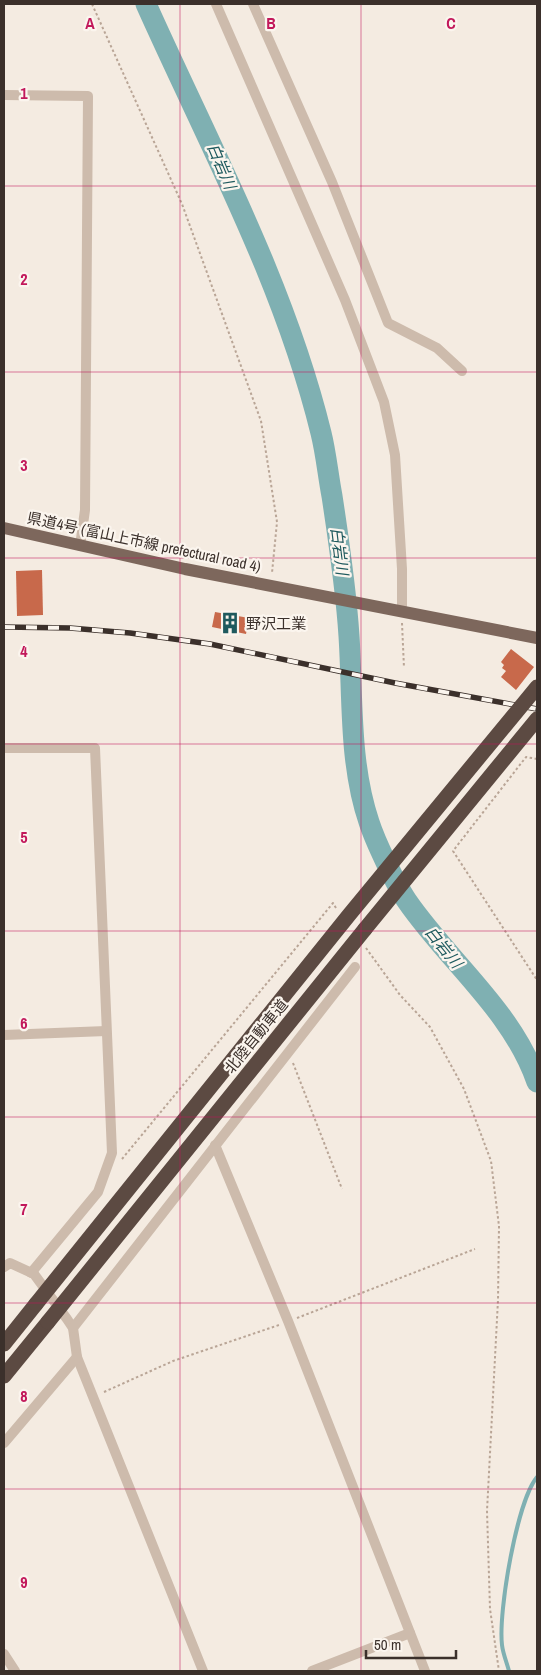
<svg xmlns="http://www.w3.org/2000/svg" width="541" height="1675" viewBox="0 0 541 1675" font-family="'Archivo Narrow','Noto Sans JP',sans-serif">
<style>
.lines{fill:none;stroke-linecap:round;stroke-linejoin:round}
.stream{stroke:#7fb0b2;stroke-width:4}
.river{stroke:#7fb0b2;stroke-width:21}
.building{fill:#c8694b}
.path{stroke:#b9a596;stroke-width:2;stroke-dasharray:2.5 2.5;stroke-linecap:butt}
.street{stroke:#cdbbac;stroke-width:10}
.primary{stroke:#7d675c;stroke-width:12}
.highway{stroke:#5c4a42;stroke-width:15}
.rail-casing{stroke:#3b302b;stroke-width:5.5}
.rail{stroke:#fbf5ee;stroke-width:4;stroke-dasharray:11;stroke-linecap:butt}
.highway-bridge{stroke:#5c4a42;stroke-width:15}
.grid{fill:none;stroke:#c2185b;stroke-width:1;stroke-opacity:0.55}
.labels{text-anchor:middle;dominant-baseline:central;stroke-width:4.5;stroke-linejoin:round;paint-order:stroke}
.street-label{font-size:15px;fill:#3b302b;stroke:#fbf5ee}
.poi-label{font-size:15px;fill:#3b302b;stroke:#fbf5ee;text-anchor:start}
.water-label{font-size:16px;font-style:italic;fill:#1f5a5e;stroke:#fbf5ee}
.grid-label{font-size:16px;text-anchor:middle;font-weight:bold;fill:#c2185b;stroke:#fbf5ee;stroke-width:4.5;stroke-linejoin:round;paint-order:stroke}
</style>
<rect width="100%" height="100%" fill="#f4ebe1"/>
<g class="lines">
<path class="stream" d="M509 1671C507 1663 503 1654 502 1645 498 1612 517 1501 537 1477"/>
<path class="river" d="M146 4C209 145 284 282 321 433 326 453 328 475 332 496 339 542 346 589 349 636 353 698 349 763 369 822 375 841 396 885 407 901 449 962 512 1010 537 1082"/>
</g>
<g class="building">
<polygon points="42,570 43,615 17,616 16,571"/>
<polygon points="215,612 249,618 246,634 212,627"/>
<polygon points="511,649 534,667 516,690 501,677 506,671 502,668 504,665 501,662"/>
</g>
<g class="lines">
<g class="path">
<polyline points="92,4 182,204 261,421 277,522 272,573"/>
<polyline points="402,623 404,668"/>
<polyline points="537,759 526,757 453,851 537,980"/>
<polyline points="366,948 400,995 430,1027 464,1089 491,1161 499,1226 498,1300 487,1511 490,1609 499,1671"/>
<polyline points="293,1063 342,1189"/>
<polyline points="122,1159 333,903 336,908"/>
<polyline points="297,1318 475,1249"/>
<polyline points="104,1392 173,1361 279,1325"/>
</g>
<g class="street">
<polyline points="216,4 345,300 384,402 395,455 402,569 402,612"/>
<polyline points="253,4 332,182 388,323 437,348 462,371"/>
<polyline points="4,95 88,96 85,510 80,546"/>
<polyline points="4,748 95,748 112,1153 98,1192 31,1273"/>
<polyline points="4,1035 106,1031"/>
<polyline points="215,1145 288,1321 425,1671"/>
<polyline points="4,1267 10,1263 34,1274 67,1319 73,1328 77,1357 203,1671"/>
<polyline points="73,1328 355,967"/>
<polyline points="4,1443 77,1357"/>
<polyline points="4,1654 15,1671"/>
<polyline points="312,1671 410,1633"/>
</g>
<polyline class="primary" points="4,528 185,569 537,638"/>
<g class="highway">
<polyline points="365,929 537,719"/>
<polyline points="4,1344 36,1304"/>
<polyline points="4,1376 48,1322"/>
</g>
<g class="rail-casing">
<polyline id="rail" points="4,627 70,628 130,633 210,644 395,683 537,709"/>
</g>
<use href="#rail" class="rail"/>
<g class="highway-bridge">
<polyline points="36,1304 349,915 537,687"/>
<polyline points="48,1322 365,929"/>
</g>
</g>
<path class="grid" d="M180 4V1671M361 4V1671M4 186H537M4 372H537M4 558H537M4 744H537M4 931H537M4 1117H537M4 1303H537M4 1489H537"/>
<defs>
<g id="building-bare" transform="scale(1.725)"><path d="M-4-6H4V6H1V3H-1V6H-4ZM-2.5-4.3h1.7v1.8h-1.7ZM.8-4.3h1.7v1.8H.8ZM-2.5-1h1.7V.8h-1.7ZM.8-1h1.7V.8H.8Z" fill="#1f5a5e" stroke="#fbf5ee" stroke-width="2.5" paint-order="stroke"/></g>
</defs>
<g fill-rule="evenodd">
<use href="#building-bare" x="230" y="623"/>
</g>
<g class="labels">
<g class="street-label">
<text transform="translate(144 542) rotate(12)">県道4号 (富山上市線 prefectural road 4)</text>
<text transform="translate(256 1036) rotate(-51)">北陸自動車道</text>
</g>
<g class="poi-label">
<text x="246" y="623">野沢工業</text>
</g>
<g class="water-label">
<text transform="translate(222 166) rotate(67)">白岩川</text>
<text transform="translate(340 551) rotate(83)">白岩川</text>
<text transform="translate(444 947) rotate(51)">白岩川</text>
</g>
</g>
<g class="grid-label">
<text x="90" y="29">A</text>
<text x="271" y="29">B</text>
<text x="451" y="29">C</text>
<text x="24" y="99">1</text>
<text x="24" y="285">2</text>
<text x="24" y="471">3</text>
<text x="24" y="657">4</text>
<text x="24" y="843">5</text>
<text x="24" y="1029">6</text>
<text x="24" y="1215">7</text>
<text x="24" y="1402">8</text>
<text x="24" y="1588">9</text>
</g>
<rect width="541" height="1675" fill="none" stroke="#3b302b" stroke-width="10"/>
<path d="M366 1650v8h90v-8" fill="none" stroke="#3b302b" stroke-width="2.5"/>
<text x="374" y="1650" font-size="15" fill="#3b302b" stroke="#fbf5ee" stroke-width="4" paint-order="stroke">50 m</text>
</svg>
